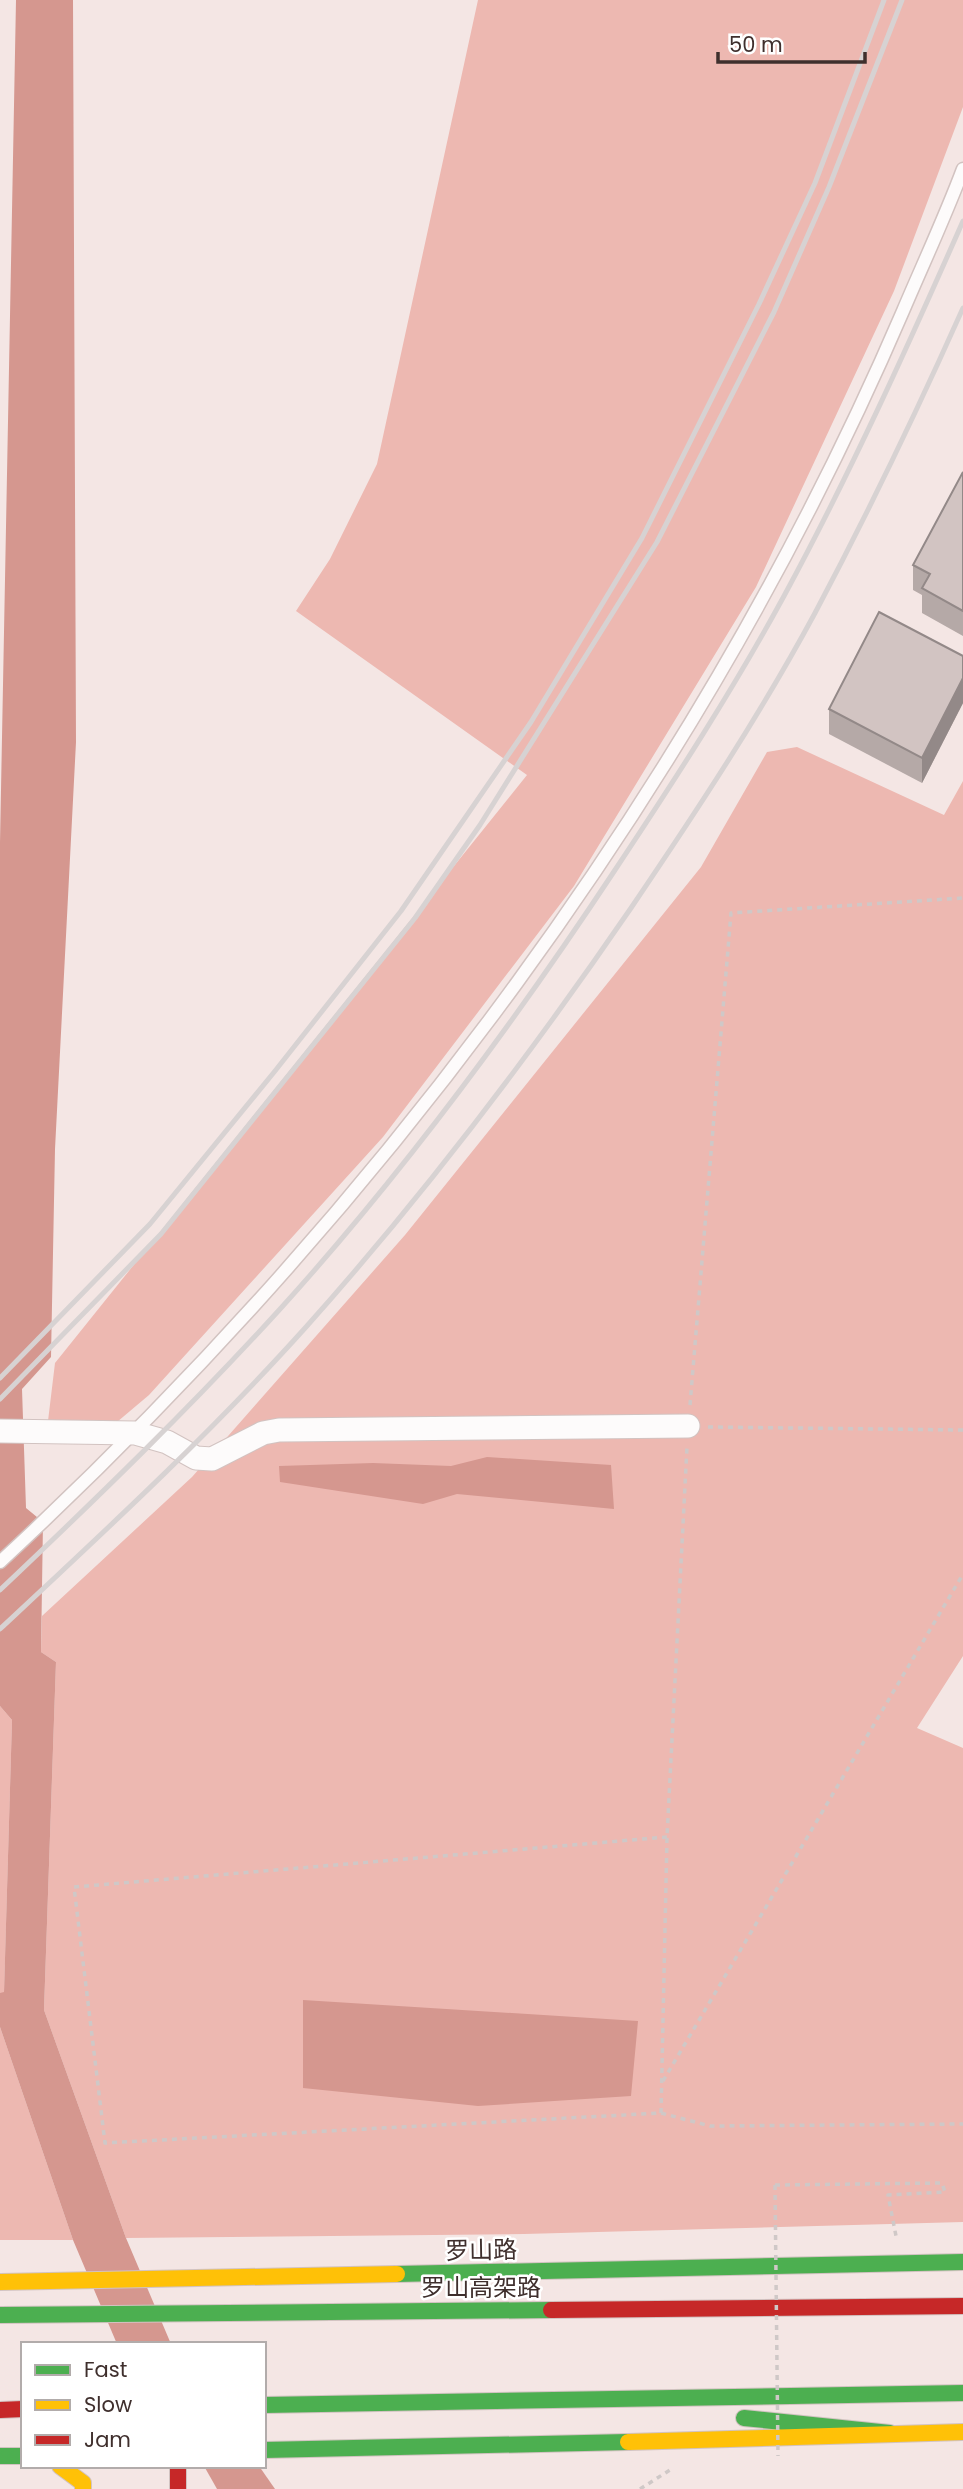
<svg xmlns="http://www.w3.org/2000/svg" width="963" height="2489" viewBox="0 0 963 2489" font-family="Poppins,'Noto Sans SC',sans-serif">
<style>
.forest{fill:#edb8b1}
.water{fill:#d5978f}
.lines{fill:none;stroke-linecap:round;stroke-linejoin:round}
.lane-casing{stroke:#d2c3c1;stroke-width:15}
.street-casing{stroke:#d2c3c1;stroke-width:25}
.fast-casing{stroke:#d2c3c1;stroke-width:18}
.slow-casing{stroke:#d2c3c1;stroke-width:18}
.jam-casing{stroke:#d2c3c1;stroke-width:18}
.path{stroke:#cfc8c7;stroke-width:3.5;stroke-dasharray:5 5;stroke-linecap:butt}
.lane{stroke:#fdfbfb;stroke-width:12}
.street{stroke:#fdfbfb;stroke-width:23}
.fast{stroke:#4caf50;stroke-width:16}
.slow{stroke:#ffc107;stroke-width:16}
.jam{stroke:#c62828;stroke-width:16}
.rail{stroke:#d7d2d2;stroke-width:5}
.path-bridge{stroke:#cfc8c7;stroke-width:3.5;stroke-dasharray:5 5;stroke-linecap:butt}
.wall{fill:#b5a9a7}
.shaded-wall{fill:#938988}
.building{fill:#d2c4c2;stroke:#938988;stroke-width:2}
.labels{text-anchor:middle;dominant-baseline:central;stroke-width:5;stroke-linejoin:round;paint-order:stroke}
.street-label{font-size:24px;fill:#3f2f2d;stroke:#fff}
</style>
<rect width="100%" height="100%" fill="#f4e6e4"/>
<g class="forest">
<polygon points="478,0 963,0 963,107 894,291 756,587 574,886 383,1137 149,1395 117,1422 48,1421 55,1363 527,775 296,611 330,559 377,464"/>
<polygon points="797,747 944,815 963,781 963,1656 917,1728 963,1748 963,2222 524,2234 126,2238 44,2010 56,1662 41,1652 42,1616 192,1477 405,1235 701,867 767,752"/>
<polygon points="0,1706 12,1720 4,1993 0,1993"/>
<polygon points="0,2027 73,2240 0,2240"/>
</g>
<g class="water">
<polygon points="16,0 73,0 76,742 55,1149 51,1357 22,1389 26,1508 43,1522 41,1652 56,1662 44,2010 126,2238 171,2344 117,2344 73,2240 0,2027 0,1993 4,1992 12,1720 0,1706 0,843"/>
<polygon points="487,1457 611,1465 614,1509 457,1494 423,1504 280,1482 279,1466 373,1463 451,1466"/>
<polygon points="303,2000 638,2021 631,2096 478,2106 303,2088"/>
<polygon points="204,2466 259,2466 275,2489 217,2489"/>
</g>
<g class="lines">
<g class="lane-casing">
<path id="lane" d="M0 1562C377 1213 700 784 903 311 923 264 945 217 963 169"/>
</g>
<g class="street-casing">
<polyline id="street" points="0,1431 135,1433 167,1442 196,1458 212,1459 263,1433 279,1430 688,1426"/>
</g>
<g class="fast-casing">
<g id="fast">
<polyline points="397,2274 963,2262"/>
<polyline points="0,2315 551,2310"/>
<polyline points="264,2405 963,2393"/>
<polyline points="744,2418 890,2433"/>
<polyline points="264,2450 628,2442"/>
<polyline points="0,2456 23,2456"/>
</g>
</g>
<g class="slow-casing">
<g id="slow">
<polyline points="0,2282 397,2274"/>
<polyline points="628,2442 963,2432"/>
<polyline points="60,2466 83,2483 83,2489"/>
</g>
</g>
<g class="jam-casing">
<g id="jam">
<polyline points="551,2310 963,2306"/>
<polyline points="0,2410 23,2409"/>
<polyline points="178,2466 178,2489"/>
</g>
</g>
<g class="path">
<polyline points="690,1405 731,913 963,898"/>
<polyline points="708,1427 963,1430"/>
<polyline points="667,1837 74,1887 105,2143 661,2113 710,2126 963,2124"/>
<polyline points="663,2081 963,1574"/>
<polyline points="661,2113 667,1837 687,1447"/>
<polyline points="775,2185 942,2183 945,2192 888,2195 896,2236"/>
<polyline points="640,2489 670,2470"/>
</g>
<use href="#lane" class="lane"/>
<use href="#street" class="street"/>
<use href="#fast" class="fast"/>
<use href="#slow" class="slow"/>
<use href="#jam" class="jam"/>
<g class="rail">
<polyline points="0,1378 150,1224 275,1071 401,911 531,722 642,538 759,304 815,183 884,0"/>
<polyline points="0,1399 161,1234 415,918 480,825 657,542 774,312 829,187 902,0"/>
<path d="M0 1590C96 1499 192 1406 281 1308 404 1172 514 1023 615 870 674 781 733 690 784 596 850 474 907 348 963 221"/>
<path d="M0 1629C105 1531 210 1434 306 1327 424 1195 531 1054 631 908 696 812 760 715 815 613 868 513 917 411 963 308"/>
</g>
<polyline class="path-bridge" points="775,2185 778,2456"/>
</g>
<g class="wall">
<polygon points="963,472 963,636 922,613 922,595 913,590 913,565"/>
<polygon points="963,656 963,703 922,783 829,734 829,709"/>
</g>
<polygon class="shaded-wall" points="963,678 963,703 922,783 922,758"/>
<g class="building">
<polygon points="963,472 963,611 922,588 930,574 913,565"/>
<polygon points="879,612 963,656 963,678 922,758 829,709"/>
</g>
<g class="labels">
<g class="street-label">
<text transform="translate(481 2250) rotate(-1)">罗山路</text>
<text x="481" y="2287">罗山高架路</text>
</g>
</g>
<rect x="21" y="2342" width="245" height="126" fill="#ffffff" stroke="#b2acab" stroke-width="2"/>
<rect x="35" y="2365" width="35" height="10" fill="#4caf50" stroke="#b2acab" stroke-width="2"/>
<text x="84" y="2377" font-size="21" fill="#3f2f2d">Fast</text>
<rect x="35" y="2400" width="35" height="10" fill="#ffc107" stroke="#b2acab" stroke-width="2"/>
<text x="84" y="2412" font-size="21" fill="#3f2f2d">Slow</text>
<rect x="35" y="2435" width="35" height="10" fill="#c62828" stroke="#b2acab" stroke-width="2"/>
<text x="84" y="2447" font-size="21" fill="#3f2f2d">Jam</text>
<path d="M718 52v10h147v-10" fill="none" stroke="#3f2f2d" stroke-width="3.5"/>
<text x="729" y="52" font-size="21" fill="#3f2f2d" stroke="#ffffff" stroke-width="5" paint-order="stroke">50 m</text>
</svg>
